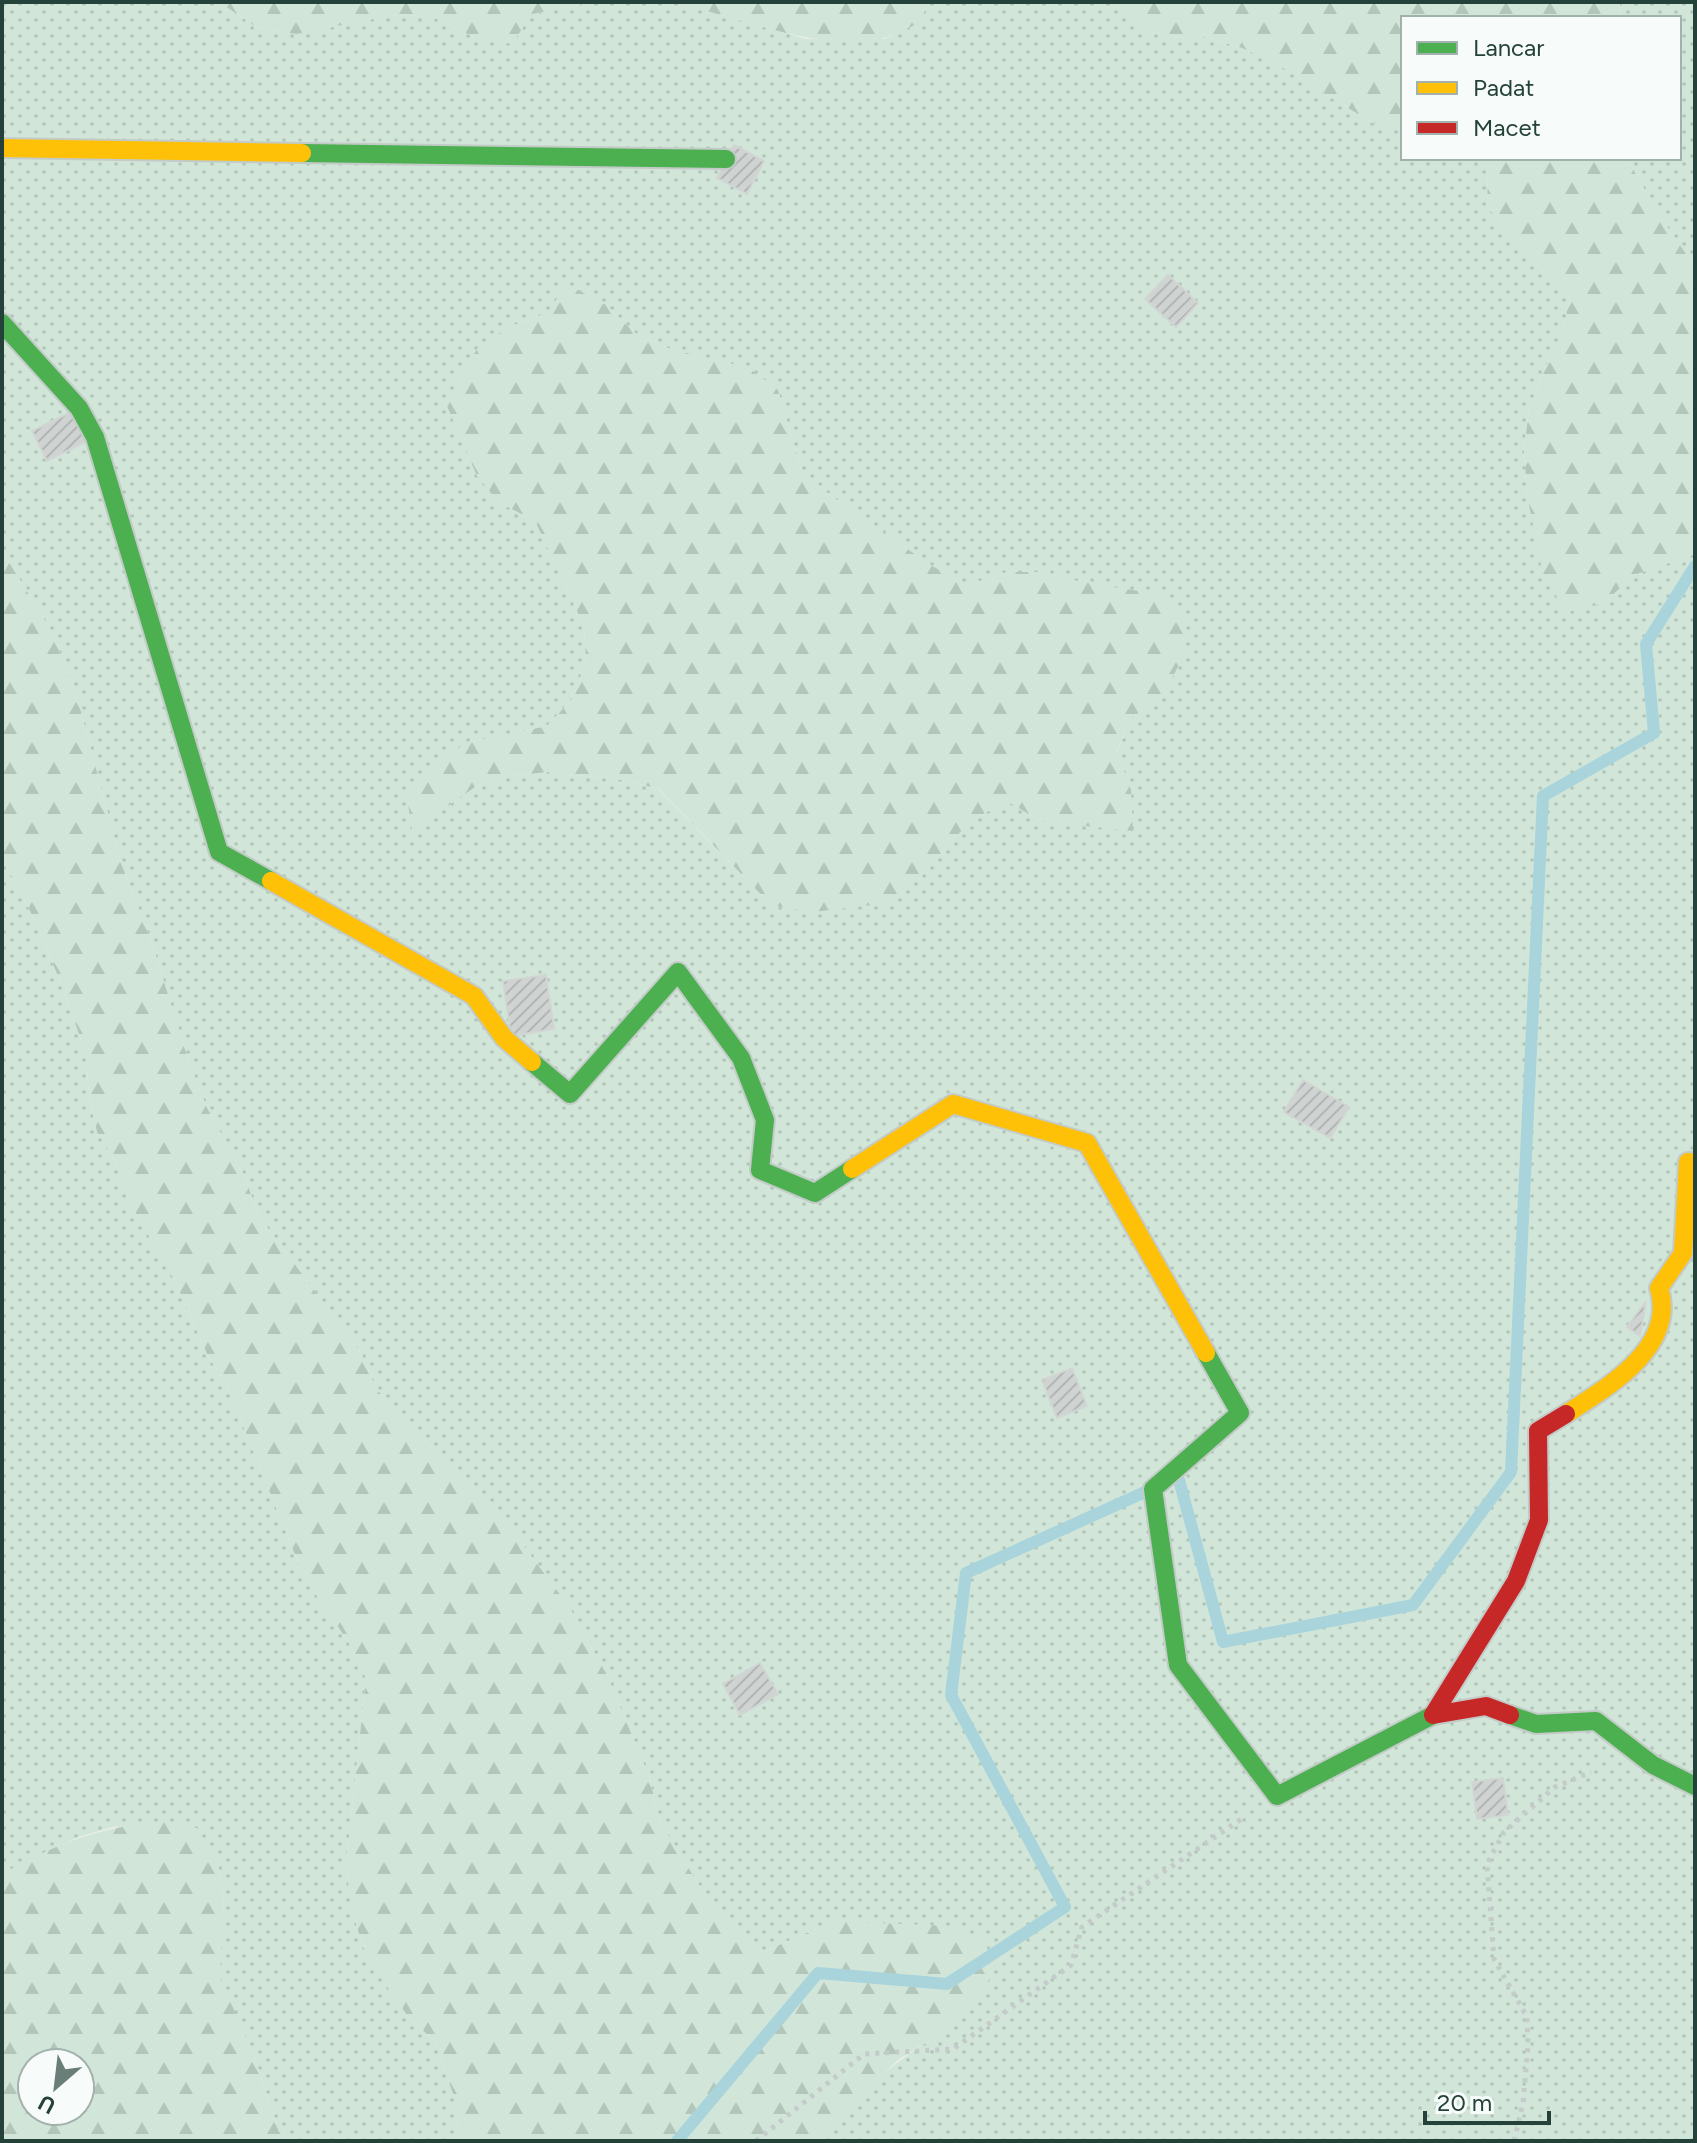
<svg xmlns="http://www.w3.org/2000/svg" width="1697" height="2143" viewBox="0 0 1697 2143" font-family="Figtree,sans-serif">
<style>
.grass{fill:url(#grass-dots);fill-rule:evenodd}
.forest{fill:url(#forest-firs);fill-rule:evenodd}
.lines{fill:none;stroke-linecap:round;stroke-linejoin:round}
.stream{stroke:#a9d4db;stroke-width:12}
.building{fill:url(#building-hatch);stroke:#d1d6d4;stroke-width:2}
.fast-casing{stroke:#c3cbc8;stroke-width:22}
.slow-casing{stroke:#c3cbc8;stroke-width:22}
.jam-casing{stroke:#c3cbc8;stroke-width:22}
.path{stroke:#c3ccca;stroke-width:5;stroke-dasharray:4 6;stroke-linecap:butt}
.fast{stroke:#4caf50;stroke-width:18}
.slow{stroke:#ffc107;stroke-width:18}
.jam{stroke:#c62828;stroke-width:18}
</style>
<defs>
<pattern id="grass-dots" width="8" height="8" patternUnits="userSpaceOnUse" patternTransform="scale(2)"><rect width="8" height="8" fill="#d1e6d8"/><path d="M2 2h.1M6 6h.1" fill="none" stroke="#b3c6ba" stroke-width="1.8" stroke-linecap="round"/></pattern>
<pattern id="forest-firs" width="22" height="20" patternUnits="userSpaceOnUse" patternTransform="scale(2)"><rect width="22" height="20" fill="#d1e6d8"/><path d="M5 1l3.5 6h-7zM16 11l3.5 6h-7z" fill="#b3c6ba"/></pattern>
<pattern id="building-hatch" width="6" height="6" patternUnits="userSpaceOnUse" patternTransform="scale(2)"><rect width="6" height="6" fill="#cfd4d2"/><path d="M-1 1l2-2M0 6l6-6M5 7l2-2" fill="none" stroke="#b2b7b5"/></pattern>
</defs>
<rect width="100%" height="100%" fill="#e8edeb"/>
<g class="grass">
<path d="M2 2H219L258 28 297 34 398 14 435 18 474 37 532 14 596 2H668L695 7 806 39H885L917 23 929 2H1113L1128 21 1165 38 1205 37 1242 48 1277 64 1374 124 1403 129V158H1468L1488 168 1487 205 1509 238 1570 297 1562 335 1543 372 1529 409 1524 450 1527 495 1604 603 1634 575 1695 554V2141H820C851 2098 892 2063 937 2036L834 1921 763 1952 702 1890 659 1820 650 1779 607 1675 568 1605 492 1504 400 1418 376 1388 361 1353 258 1215 245 1177 206 1106 188 1059 151 940 121 863 79 704 65 663 49 627 2 551ZM606 305 635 333 670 349 748 368 778 390 801 469 831 496 932 566 968 585 1007 572H1044L1081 582 1162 697 1131 718 1117 752 1131 790 1040 821 1007 801 970 821 919 879 771 905 658 789 622 780 548 772 510 776 475 787 467 743 547 726 573 698 586 661 584 626 535 521 500 503 511 326 547 313Z"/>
<polygon points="1620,2 1695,2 1695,267 1656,210 1627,158 1679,158 1679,18 1619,18"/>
<polygon points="2,850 11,875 30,911 61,983 86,1054 89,1096 97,1132 116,1162 130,1203 175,1281 207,1354 227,1386 304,1577 349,1643 366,1678 346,1865 352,1909 362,1945 382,1979 407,2015 435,2042 459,2111 456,2141 291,2141 279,2132 254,2056 219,1977 224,1901 218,1862 116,1826 78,1837 2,1874"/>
</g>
<g class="forest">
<polygon points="219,2 596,2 532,14 512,44 474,37 435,18 398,14 297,34 258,28"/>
<path d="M668 2H929C926 8 922 18 917 23 913 27 905 29 900 32 838 63 734 13 668 2Z"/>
<polygon points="1113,2 1620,2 1619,18 1403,18 1403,129 1374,124 1277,64 1242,48 1205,37 1165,38 1128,21"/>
<polygon points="1468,158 1627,158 1656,210 1695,267 1695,554 1634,575 1604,603 1568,612 1544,579 1527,495 1524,450 1529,409 1543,372 1562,335 1570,297 1509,238 1487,205 1488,168"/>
<polygon points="567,284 606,305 635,333 670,349 749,368 778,390 801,469 831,496 932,566 968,585 1007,572 1044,572 1081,582 1158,594 1187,623 1181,661 1162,697 1131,718 1117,751 1131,790 1133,831 1040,821 1007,801 970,821 919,879 889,903 813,912 771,905 659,789 622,780 548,772 510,776 475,787 412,831 406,790 433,763 467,743 547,726 573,698 586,661 584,626 535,521 500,503 477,476 447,406 458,379 479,346 511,326 547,313"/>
<polygon points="2,551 49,627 65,663 79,704 121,863 151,940 188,1059 206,1106 245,1177 258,1215 361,1353 376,1388 400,1418 492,1504 568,1605 607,1675 650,1779 659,1820 702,1890 763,1952 834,1921 949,1926 986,1939 991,1977 967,2010 937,2036 899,2059 845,2110 820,2141 456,2141 459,2111 435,2042 407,2015 382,1979 362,1945 352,1909 346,1865 366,1678 349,1643 304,1577 227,1386 207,1354 175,1281 130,1203 116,1162 97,1132 89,1096 86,1054 61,983 30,911 11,875 2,850"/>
<path d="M158 1822 197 1828 218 1862 224 1901 220 1977 254 2056 279 2132 291 2141H2V1874C57 1844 95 1828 158 1822ZM80 2063V2111H32V2063Z"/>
</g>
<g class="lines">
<g class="stream">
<polyline points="1179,1480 1223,1642 1413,1605 1511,1472 1543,796 1654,733 1646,644 1695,566"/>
<polyline points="677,2141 818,1973 947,1984 1065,1907 951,1695 966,1573 1145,1492"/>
</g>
</g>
<g class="building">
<polygon points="734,145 764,161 747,194 717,178"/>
<polygon points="1168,275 1198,303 1176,327 1145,299"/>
<polygon points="79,408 95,437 47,461 32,431"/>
<polygon points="546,975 554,1029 511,1036 503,981"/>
<polygon points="1303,1080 1349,1107 1330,1138 1284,1112"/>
<polygon points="1646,1301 1640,1336 1627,1327"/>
<polygon points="1072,1368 1087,1406 1057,1418 1042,1380"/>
<polygon points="760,1663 778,1694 740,1715 723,1684"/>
<polygon points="1503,1778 1508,1815 1477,1819 1472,1782"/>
</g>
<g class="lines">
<g class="fast-casing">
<g id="fast">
<polyline points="302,153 726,159"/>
<polyline points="2,323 79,408 95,437 219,852 271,881"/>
<polyline points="532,1062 570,1094 678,972 741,1058 765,1120 760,1170 815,1193 852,1169"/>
<polyline points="1206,1353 1240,1413 1153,1489 1178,1665 1277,1796 1433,1715"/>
<polyline points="1510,1715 1536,1724 1596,1721 1653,1765 1695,1786"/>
</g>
</g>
<g class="slow-casing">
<g id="slow">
<polyline points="2,148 302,153"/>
<polyline points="271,881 474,996 504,1038 532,1062"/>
<polyline points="852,1169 953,1104 1087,1143 1206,1353"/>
<path d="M1566 1414C1608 1387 1677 1347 1659 1288L1683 1253 1688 1162 1695 1163"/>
</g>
</g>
<g class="jam-casing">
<polyline id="jam" points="1510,1715 1486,1706 1433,1715 1516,1581 1539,1520 1538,1431 1566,1414"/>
</g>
<g class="path">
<polyline points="756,2141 864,2054 953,2049 1071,1965 1082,1927 1243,1818"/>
<polyline points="1514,2141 1523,2103 1528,2046 1527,2017 1494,1959 1487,1864 1504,1832 1555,1787 1591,1772"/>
</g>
<use href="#fast" class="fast"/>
<use href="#slow" class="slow"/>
<use href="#jam" class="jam"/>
</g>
<rect width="1697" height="2143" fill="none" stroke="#24423a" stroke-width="8"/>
<rect x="1401" y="16" width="280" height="144" fill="#f7fbf9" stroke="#a3b1ad" stroke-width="2"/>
<rect x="1417" y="42" width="40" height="12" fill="#4caf50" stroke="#a3b1ad" stroke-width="2"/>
<text x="1473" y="56" font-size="24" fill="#24423a">Lancar</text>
<rect x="1417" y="82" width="40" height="12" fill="#ffc107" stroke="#a3b1ad" stroke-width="2"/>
<text x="1473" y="96" font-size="24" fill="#24423a">Padat</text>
<rect x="1417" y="122" width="40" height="12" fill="#c62828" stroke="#a3b1ad" stroke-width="2"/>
<text x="1473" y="136" font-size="24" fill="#24423a">Macet</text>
<g transform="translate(56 2087) rotate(208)"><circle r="38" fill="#f7fbf9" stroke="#a3b1ad" stroke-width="2"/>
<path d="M0-6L14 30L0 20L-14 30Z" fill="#697e78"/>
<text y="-12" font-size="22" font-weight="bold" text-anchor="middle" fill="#24423a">U</text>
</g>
<path d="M1425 2111v12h124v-12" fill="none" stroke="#24423a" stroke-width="4"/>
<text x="1437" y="2111" font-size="24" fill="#24423a" stroke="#f7fbf9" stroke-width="6" paint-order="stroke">20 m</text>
</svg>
